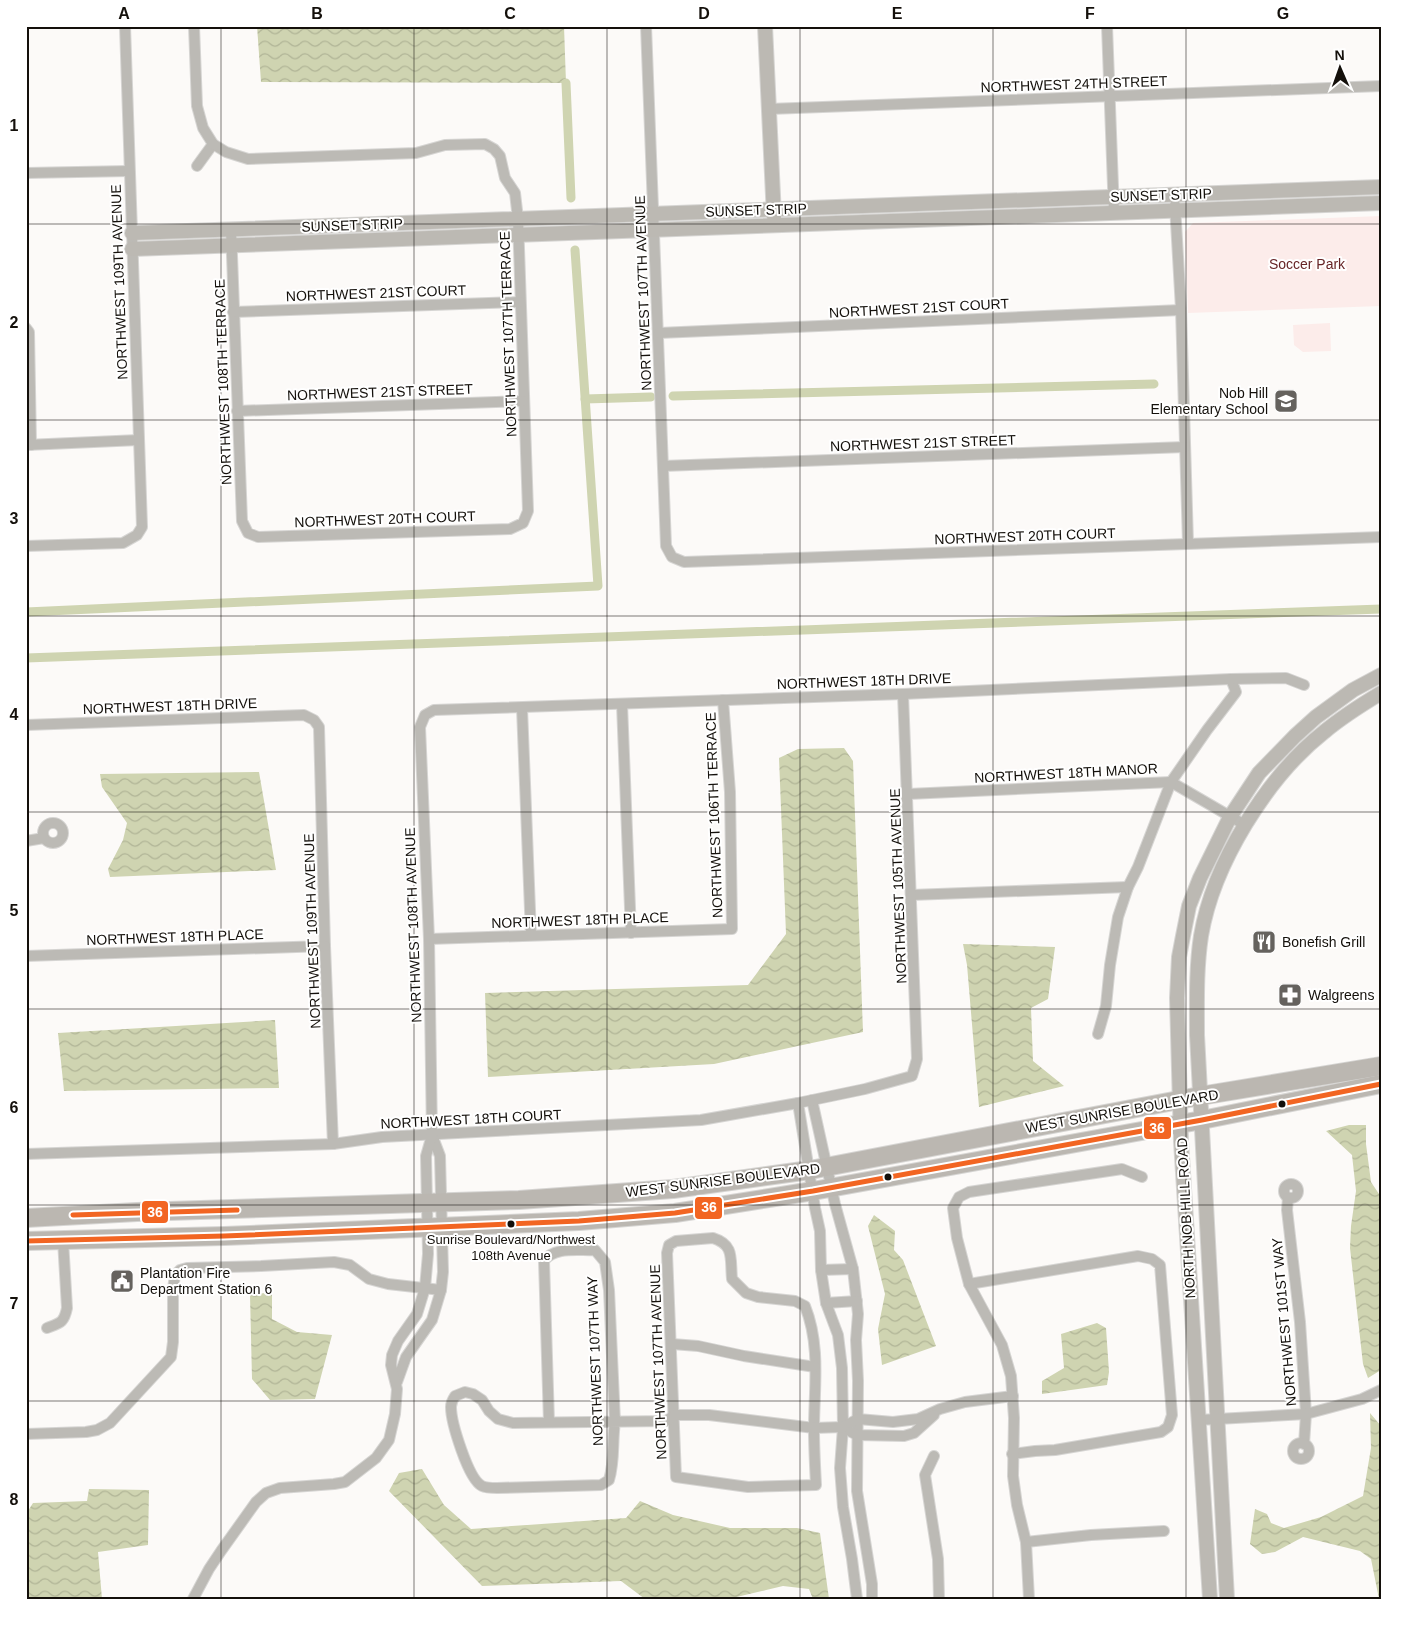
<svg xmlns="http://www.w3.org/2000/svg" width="1407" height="1625" viewBox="0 0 1407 1625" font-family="Helvetica,sans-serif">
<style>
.park{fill:#fcecea}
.water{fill:url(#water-waves)}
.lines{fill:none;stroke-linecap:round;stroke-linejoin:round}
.canal{stroke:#cfd4b1;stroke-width:9}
.street-casing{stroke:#d6d5d3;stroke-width:12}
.secondary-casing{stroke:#d6d5d3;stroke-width:16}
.highway-casing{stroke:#d6d5d3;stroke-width:20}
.street{stroke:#bcbab5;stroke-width:10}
.secondary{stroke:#bcb9b3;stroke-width:14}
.highway{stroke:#bbb7b1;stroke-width:18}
.bus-1-casing{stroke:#fff;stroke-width:9}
.bus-1{stroke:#f26522;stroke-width:5}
.grid{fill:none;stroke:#14100b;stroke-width:1;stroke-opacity:0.55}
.bus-dot{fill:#14100b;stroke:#fff;stroke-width:2}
.labels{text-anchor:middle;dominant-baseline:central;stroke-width:4;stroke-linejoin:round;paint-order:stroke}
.bus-label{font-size:13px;fill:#14100b;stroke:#fff}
.street-label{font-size:14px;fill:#14100b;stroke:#fff}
.park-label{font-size:14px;fill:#672527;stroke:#fff}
.poi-label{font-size:14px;fill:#14100b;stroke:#fff;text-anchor:start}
.line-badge{stroke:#fff;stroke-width:2}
.badge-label{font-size:14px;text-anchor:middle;font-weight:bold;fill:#fff}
.neatline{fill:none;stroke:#14100b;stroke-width:2}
.grid-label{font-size:16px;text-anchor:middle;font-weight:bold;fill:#14100b}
</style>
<defs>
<pattern id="water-waves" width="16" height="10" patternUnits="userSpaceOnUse" patternTransform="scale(1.25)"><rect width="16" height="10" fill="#cfd4b1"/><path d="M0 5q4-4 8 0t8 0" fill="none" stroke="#b1b597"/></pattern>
</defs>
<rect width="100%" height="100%" fill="#fcfaf8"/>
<g class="park">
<polygon points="1381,216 1381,306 1188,313 1185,232 1193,223"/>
<polygon points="1330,323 1331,351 1303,352 1294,345 1293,325"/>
</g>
<g class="water">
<polygon points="257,26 564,26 566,83 261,82"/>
<polygon points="844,748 853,761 863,1032 714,1064 488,1077 485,993 748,985 786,934 779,758 798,749"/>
<polygon points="259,772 276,870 110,877 108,869 123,840 127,823 102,787 100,774"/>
<polygon points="963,944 1055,947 1048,999 1031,1008 1033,1061 1064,1086 979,1107 967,965"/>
<polygon points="275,1020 279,1088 64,1091 58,1033"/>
<polygon points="1349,1125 1366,1125 1366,1144 1371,1182 1381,1197 1381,1370 1368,1378 1363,1364 1350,1248 1351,1226 1356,1191 1352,1155 1326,1131"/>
<polygon points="874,1215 895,1231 894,1250 903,1260 936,1346 882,1365 878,1329 885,1294 868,1226"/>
<polygon points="272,1292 272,1319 297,1332 332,1335 315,1399 270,1400 252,1379 250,1295"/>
<polygon points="1097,1323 1106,1328 1109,1372 1107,1385 1042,1394 1042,1381 1064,1368 1061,1334"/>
<polygon points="1370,1413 1381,1426 1381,1599 1379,1599 1371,1559 1360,1551 1303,1537 1275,1552 1262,1554 1250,1544 1255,1509 1267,1514 1271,1523 1284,1528 1321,1517 1363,1496 1371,1448"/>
<polygon points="422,1469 444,1505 471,1529 626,1518 640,1501 673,1515 730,1528 797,1528 820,1533 829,1599 813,1599 809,1589 783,1586 728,1599 645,1599 621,1581 482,1586 389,1491 399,1473"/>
<polygon points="89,1489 149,1490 148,1545 98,1552 102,1599 26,1599 26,1514 33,1503 87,1501"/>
</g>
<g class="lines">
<g class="canal">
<polyline points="566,83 571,198"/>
<polyline points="673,396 1154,384"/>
<polyline points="585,399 651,397"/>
<polyline points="26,612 598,586 575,250"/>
<polyline points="26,658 1381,609"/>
</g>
<g class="street-casing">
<g id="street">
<polyline points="194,26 197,106 203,128 213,144 197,166"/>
<polyline points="646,26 666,546 672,557 684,562 1381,537"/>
<polyline points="1107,26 1114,213"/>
<polyline points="769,109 1381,86"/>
<polyline points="213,144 226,152 248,159 416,153 445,145 485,144 494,149 500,156 505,178 515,193 518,219 528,511 523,523 510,529 258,537 248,533 242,521 231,229"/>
<polyline points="26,173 129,171"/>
<polyline points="1175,205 1181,309 1188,543"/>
<polyline points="233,312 520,302"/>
<polyline points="26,328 29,332 31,445"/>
<polyline points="659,333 1181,310"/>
<polyline points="237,411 523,401"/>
<polyline points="26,445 139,440"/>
<polyline points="663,466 1185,447"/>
<polyline points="26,546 123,543 137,535 142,527 125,26"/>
<polyline points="622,704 631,933"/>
<polyline points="522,708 531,935"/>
<polyline points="26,725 304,715 314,720 319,727 325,946 333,1144"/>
<polyline points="908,794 1171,782 1245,825"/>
<circle cx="53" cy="833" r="10"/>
<polyline points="26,841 44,838"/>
<polyline points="911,895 1128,887"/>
<polyline points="429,939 732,929 730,792 723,700"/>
<polyline points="26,956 325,946"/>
<polyline points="1098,1034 1106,1006 1110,965 1118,917 1128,887 1138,867 1171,782 1207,730 1236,692 1231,679"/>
<polyline points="812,1100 835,1204 853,1269 858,1314 856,1340 858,1381 857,1491 872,1584 872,1599"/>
<polyline points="798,1103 815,1208 820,1231 821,1270 826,1303 838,1335 842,1368 843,1427 840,1468 843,1507 852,1559 857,1599"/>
<polyline points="26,1154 333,1144 382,1137 701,1120 798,1103 865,1089 912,1076 917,1059 903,694"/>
<circle cx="1291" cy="1191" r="7"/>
<polyline points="1288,1198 1287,1210 1300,1322 1306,1414 1304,1444"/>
<path d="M713 1238C735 1245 730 1259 732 1279L746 1293 758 1297 795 1301 805 1306C821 1346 814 1388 814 1430 814 1448 815 1466 816 1485L748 1487 676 1477 667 1253 669 1245 676 1241Z"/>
<polyline points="821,1270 853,1269"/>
<polyline points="969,1284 1138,1256 1152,1259 1160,1265 1172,1415 1168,1427 1161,1432 1055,1450 1035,1451 1012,1454"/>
<polyline points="826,1303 857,1301"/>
<path d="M47 1328C60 1323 64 1323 67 1308L63 1240"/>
<polyline points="672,1344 698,1346 744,1356 815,1367"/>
<polyline points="397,1382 406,1357 432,1320 441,1290 443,1272 440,1156 432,1135"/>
<polyline points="1199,1420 1306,1414 1362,1399 1381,1390"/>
<path d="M549 1422 544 1261C554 1246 579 1251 595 1250L605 1262 609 1290 615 1422C612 1441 615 1461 609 1480L601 1485 497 1488C493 1488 486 1488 482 1486 468 1479 451 1422 451 1407 451 1403 453 1399 455 1396L465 1392 473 1394 482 1400 489 1411 498 1419 513 1423 666 1421 675 1415H709L814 1428 843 1427 858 1419 893 1422 918 1419 940 1409 965 1402 1013 1396"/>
<polyline points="851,1432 857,1435 904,1436 914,1433 934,1415"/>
<polyline points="26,1434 86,1432 97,1430 110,1423 171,1357 173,1342 173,1289 175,1275 180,1270 187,1268 261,1266 334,1262 350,1265 369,1279 388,1284 441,1290"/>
<circle cx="1301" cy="1451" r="8"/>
<polyline points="934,1456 925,1475 938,1559 939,1599"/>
<polyline points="1026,1542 1091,1535 1164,1531"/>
<polyline points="193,1599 209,1569 221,1551 256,1502 266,1493 280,1488 334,1484 345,1482 376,1458 389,1440 395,1414 397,1389 391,1365 392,1355 398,1341 417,1314 425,1288 428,1254 426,1156 432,1135 429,939 420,727 425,715 434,710 903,694 1231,679 1286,678 1304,685"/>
<polyline points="1029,1599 1026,1542 1017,1505 1013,1476 1014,1418 1011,1376 1002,1345 969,1284 957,1238 953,1208 959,1197 969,1192 1122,1169 1142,1177"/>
</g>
</g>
<g class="secondary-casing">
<g id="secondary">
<polyline points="765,26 774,217"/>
<polyline points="132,233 1381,187"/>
<polyline points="132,249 1381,203"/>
<polyline points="1210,1599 1181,1141 1177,998 1179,957 1183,936 1189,906 1200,878 1230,817 1259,773 1295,736 1316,717 1353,690 1381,675"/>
<path d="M1227 1599 1197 1035C1197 1003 1196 969 1201 936 1213 864 1267 777 1324 732 1342 717 1361 705 1381 693"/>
</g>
</g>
<g class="highway-casing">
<g id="highway">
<polyline points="26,1218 137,1212 519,1200 673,1189 810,1170 1200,1096 1381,1066"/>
<polyline points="26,1241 224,1236 579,1221 675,1213 813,1191 1202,1120 1381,1084"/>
</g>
</g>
<use href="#street" class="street"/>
<use href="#secondary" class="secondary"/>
<use href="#highway" class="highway"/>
<g class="bus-1-casing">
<g id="bus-1">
<polyline points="73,1215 237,1210"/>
<polyline points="26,1241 224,1236 579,1221 675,1213 813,1191 1202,1120 1381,1084"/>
</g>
</g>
<use href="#bus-1" class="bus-1"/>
</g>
<path class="grid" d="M221 26V1599M414 26V1599M607 26V1599M800 26V1599M993 26V1599M1186 26V1599M26 224H1381M26 420H1381M26 616H1381M26 812H1381M26 1009H1381M26 1205H1381M26 1401H1381"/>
<defs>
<g id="school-square" transform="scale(1.25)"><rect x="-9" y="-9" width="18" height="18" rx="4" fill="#65625e" stroke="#fff"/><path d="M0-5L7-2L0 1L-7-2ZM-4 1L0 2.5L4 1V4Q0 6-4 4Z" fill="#fff"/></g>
<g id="restaurant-square" transform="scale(1.25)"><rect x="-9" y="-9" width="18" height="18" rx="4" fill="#65625e" stroke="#fff"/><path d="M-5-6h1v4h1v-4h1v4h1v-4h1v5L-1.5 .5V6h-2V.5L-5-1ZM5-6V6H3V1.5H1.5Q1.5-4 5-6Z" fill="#fff"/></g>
<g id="pharmacy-square" transform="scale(1.25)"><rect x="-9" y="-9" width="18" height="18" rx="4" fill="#65625e" stroke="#fff"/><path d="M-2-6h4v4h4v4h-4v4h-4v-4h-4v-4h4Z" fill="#fff"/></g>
<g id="civic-square" transform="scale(1.25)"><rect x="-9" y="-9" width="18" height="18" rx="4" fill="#65625e" stroke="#fff"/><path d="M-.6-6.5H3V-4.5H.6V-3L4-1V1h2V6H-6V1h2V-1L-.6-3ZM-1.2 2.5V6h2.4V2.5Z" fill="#fff"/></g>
</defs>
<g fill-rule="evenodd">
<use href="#school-square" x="1286" y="401"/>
<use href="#restaurant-square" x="1264" y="942"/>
<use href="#pharmacy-square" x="1290" y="995"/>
<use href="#civic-square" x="122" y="1281"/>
</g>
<g class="bus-dot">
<circle cx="1282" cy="1104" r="4.5"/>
<circle cx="888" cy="1177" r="4.5"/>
<circle cx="511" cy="1224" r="4.5"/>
</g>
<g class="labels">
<g class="bus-label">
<text x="511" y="1239">Sunrise Boulevard/Northwest<tspan x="511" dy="16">108th Avenue</tspan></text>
</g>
<g class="street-label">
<text transform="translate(1074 84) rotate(-2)">NORTHWEST 24TH STREET</text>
<text transform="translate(1161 195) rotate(-2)">SUNSET STRIP</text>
<text transform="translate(756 210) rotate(-2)">SUNSET STRIP</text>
<text transform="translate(352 225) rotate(-2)">SUNSET STRIP</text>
<text transform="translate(119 282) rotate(-92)">NORTHWEST 109TH AVENUE</text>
<text transform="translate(376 293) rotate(-2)">NORTHWEST 21ST COURT</text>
<text transform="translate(643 293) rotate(-92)">NORTHWEST 107TH AVENUE</text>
<text transform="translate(919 308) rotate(-3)">NORTHWEST 21ST COURT</text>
<text transform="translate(508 334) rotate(-92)">NORTHWEST 107TH TERRACE</text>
<text transform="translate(223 382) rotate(-92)">NORTHWEST 108TH TERRACE</text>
<text transform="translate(380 392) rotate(-2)">NORTHWEST 21ST STREET</text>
<text transform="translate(923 443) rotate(-2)">NORTHWEST 21ST STREET</text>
<text transform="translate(385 519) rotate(-2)">NORTHWEST 20TH COURT</text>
<text transform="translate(1025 536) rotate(-2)">NORTHWEST 20TH COURT</text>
<text transform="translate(864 681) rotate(-2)">NORTHWEST 18TH DRIVE</text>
<text transform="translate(170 706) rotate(-2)">NORTHWEST 18TH DRIVE</text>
<text transform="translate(1066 773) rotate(-3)">NORTHWEST 18TH MANOR</text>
<text transform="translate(714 815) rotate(-92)">NORTHWEST 106TH TERRACE</text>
<text transform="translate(898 886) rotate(-92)">NORTHWEST 105TH AVENUE</text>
<text transform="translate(580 920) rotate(-2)">NORTHWEST 18TH PLACE</text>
<text transform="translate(413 925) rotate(-92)">NORTHWEST 108TH AVENUE</text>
<text transform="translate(312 931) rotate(-92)">NORTHWEST 109TH AVENUE</text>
<text transform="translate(175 937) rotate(-2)">NORTHWEST 18TH PLACE</text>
<text transform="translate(1122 1111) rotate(-10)">WEST SUNRISE BOULEVARD</text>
<text transform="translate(471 1119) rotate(-3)">NORTHWEST 18TH COURT</text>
<text transform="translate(723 1180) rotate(-7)">WEST SUNRISE BOULEVARD</text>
<text transform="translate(1186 1218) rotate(-93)">NORTH NOB HILL ROAD</text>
<text transform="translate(1284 1322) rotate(-95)">NORTHWEST 101ST WAY</text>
<text transform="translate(595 1361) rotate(-92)">NORTHWEST 107TH WAY</text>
<text transform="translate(658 1362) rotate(-92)">NORTHWEST 107TH AVENUE</text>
</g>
<g class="park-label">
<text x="1307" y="264">Soccer Park</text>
</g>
<g class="poi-label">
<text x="1268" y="393" text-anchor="end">Nob Hill<tspan x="1268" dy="16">Elementary School</tspan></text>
<text x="1282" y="942">Bonefish Grill</text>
<text x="1308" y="995">Walgreens</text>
<text x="140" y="1273">Plantation Fire<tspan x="140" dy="16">Department Station 6</tspan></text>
</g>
</g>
<g class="line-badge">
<rect x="1143" y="1116" width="29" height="24" rx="5" fill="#f26522"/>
<rect x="694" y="1196" width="29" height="24" rx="5" fill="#f26522"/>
<rect x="141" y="1200" width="28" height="24" rx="5" fill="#f26522"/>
</g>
<g class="badge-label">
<text x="1157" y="1133">36</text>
<text x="709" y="1212">36</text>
<text x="155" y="1217">36</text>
</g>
<rect width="1407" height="1625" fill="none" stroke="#ffffff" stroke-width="55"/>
<g transform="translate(1340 68) rotate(358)" stroke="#ffffff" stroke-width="4" paint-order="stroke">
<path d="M0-4L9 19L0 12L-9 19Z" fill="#14100b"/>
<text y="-8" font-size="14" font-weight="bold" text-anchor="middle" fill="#14100b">N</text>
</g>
<rect x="28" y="28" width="1352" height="1570" class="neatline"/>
<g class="grid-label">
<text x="124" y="19">A</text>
<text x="317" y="19">B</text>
<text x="510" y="19">C</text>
<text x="704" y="19">D</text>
<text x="897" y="19">E</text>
<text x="1090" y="19">F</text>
<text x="1283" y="19">G</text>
<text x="14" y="131">1</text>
<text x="14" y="328">2</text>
<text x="14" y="524">3</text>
<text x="14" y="720">4</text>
<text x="14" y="916">5</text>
<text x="14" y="1113">6</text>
<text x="14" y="1309">7</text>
<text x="14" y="1505">8</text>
</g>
</svg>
